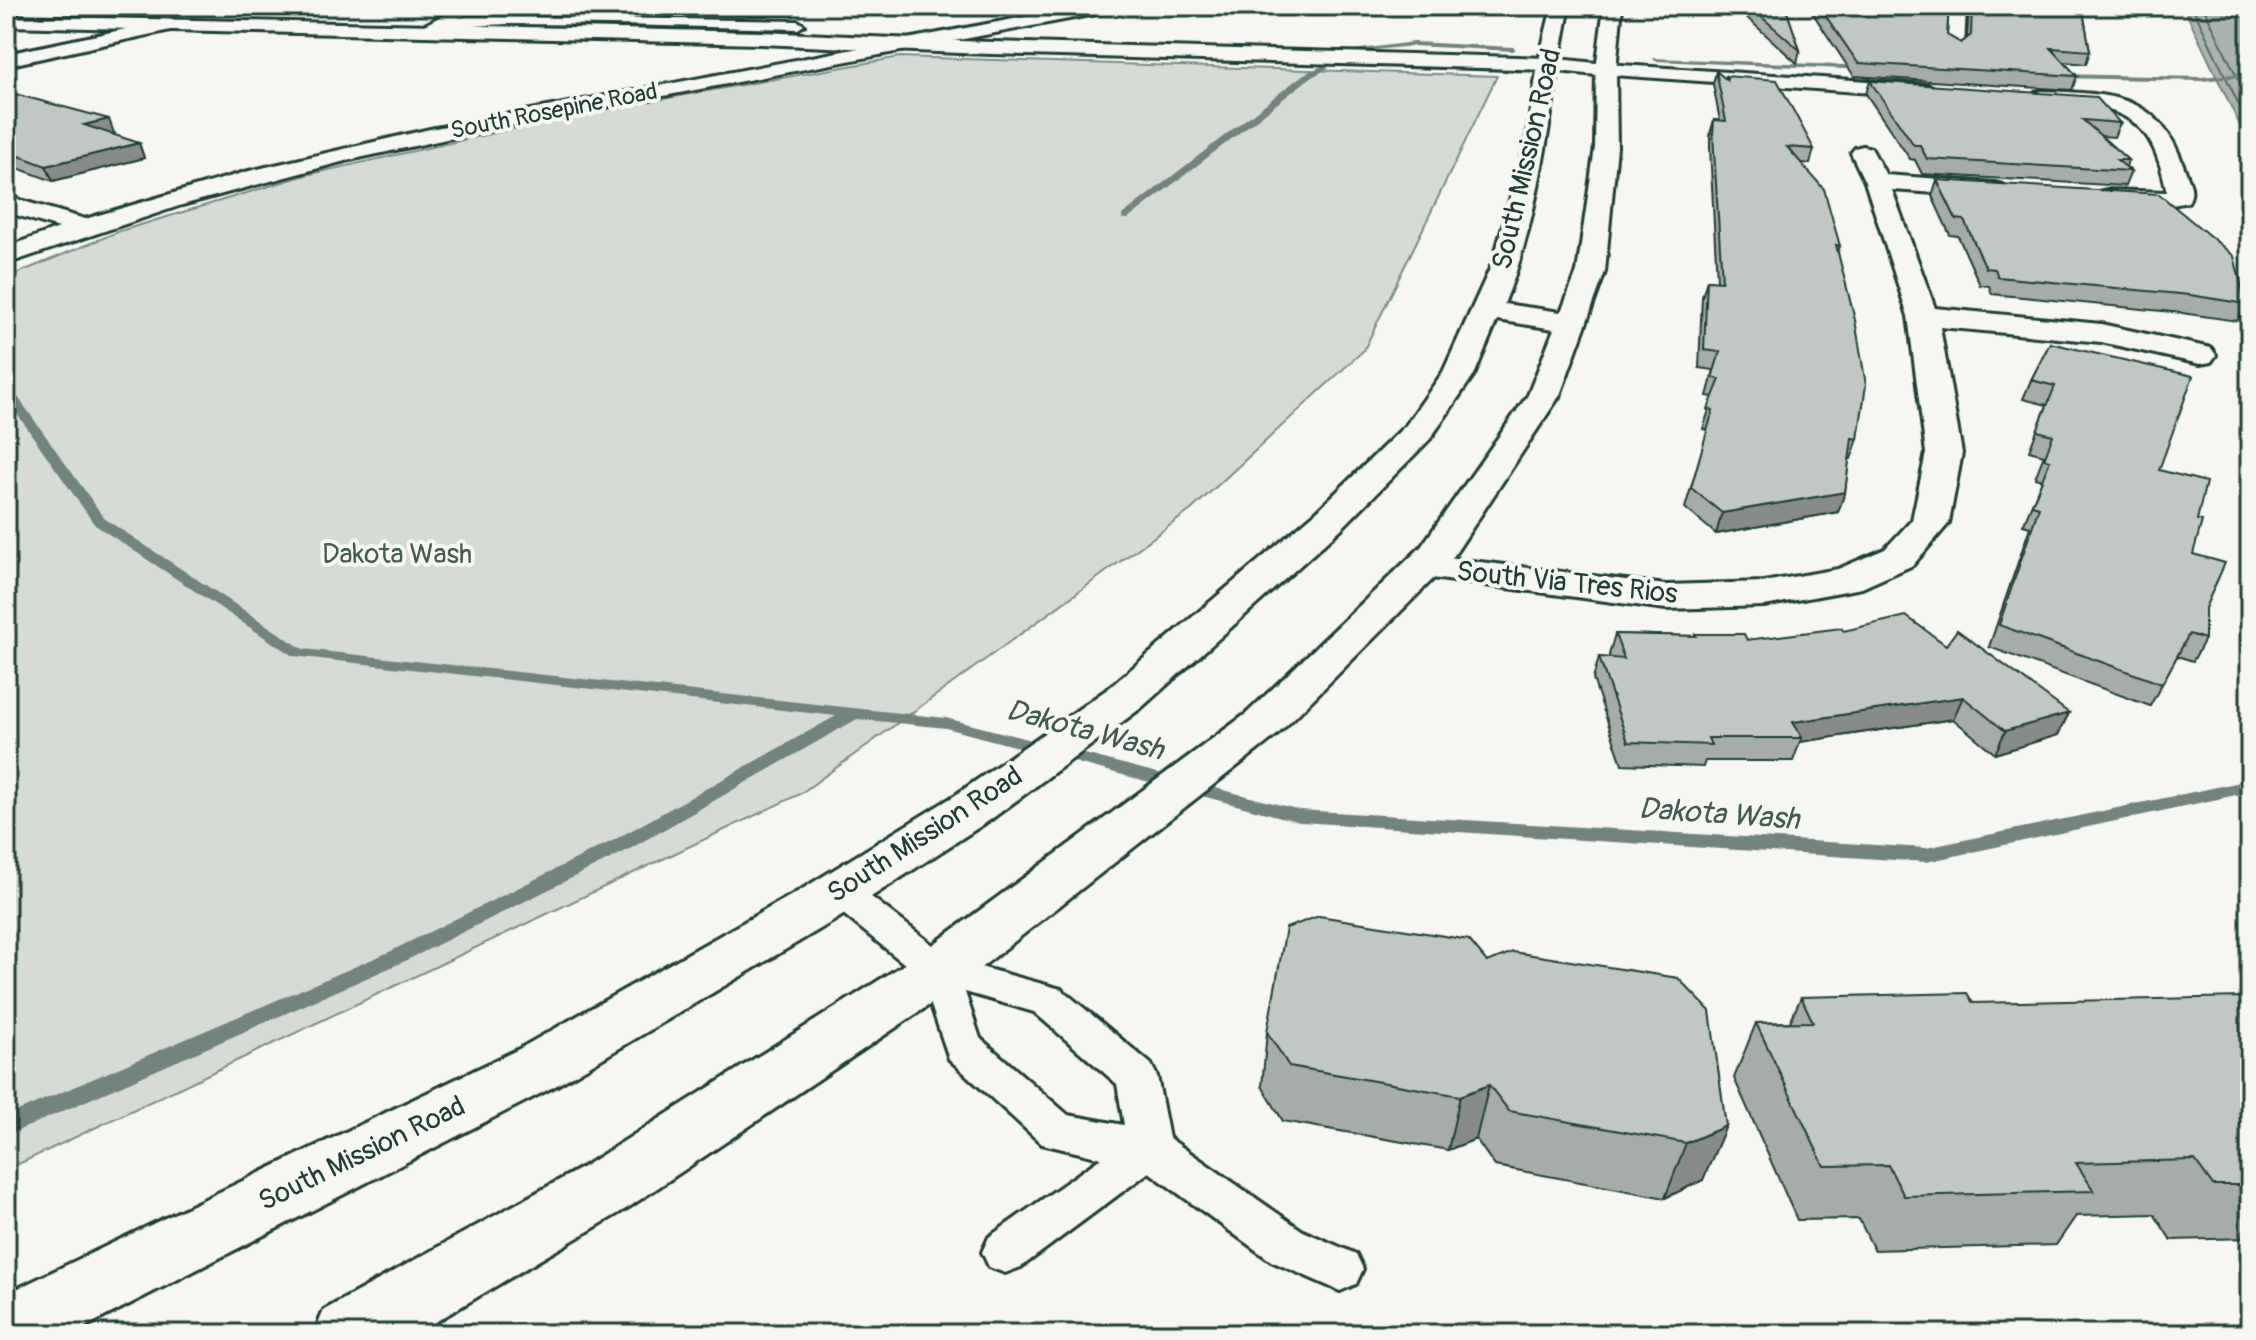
<svg xmlns="http://www.w3.org/2000/svg" width="2256" height="1340" viewBox="0 0 2256 1340" font-family="Pangolin,sans-serif">
<style>
.green{fill:#d6dbd6;stroke:#7a8c85;stroke-width:2}
.water{fill:#aab3ae;stroke:#72847d;stroke-width:2}
.lines{fill:none;stroke-linecap:round;stroke-linejoin:round}
.shore{stroke:#576c65;stroke-width:2}
.stream{fill:#72847d;fill-rule:evenodd}
.service-casing{stroke:#1f3d34;stroke-width:6}
.minor-casing{stroke:#1f3d34;stroke-width:6}
.tertiary-casing{stroke:#1f3d34;stroke-width:6}
.secondary-casing{stroke:#1f3d34;stroke-width:6}
.service{fill:#f6f6f2;fill-rule:evenodd}
.minor{fill:#f6f6f2;fill-rule:evenodd}
.tertiary{fill:#f6f6f2;fill-rule:evenodd}
.secondary{fill:#f6f6f2;fill-rule:evenodd}
.wall{fill:#a6aca8;stroke:#1f3d34;stroke-width:2}
.shaded-wall{fill:#878c88;stroke:#1f3d34;stroke-width:2}
.building{fill:#c1c8c3;stroke:#1f3d34;stroke-width:2}
.labels{text-anchor:middle;dominant-baseline:central;stroke-width:8;stroke-linejoin:round;paint-order:stroke}
.far-street-label{font-size:24px;fill:#1f3d34;stroke:#f6f6f2}
.street-label{font-size:28px;fill:#1f3d34;stroke:#f6f6f2}
.park-label{font-size:28px;fill:#445d54;stroke:#f6f6f2}
.water-label{font-size:30px;font-style:italic;fill:#425a52;stroke:#f6f6f2}
</style>
<rect width="100%" height="100%" fill="#f6f6f2"/>
<filter id="ink" filterUnits="userSpaceOnUse"><feTurbulence type="fractalNoise" baseFrequency=".0125" numOctaves="2"/><feDisplacementMap in="SourceGraphic" scale="16" xChannelSelector="R" yChannelSelector="G"/><feConvolveMatrix kernelMatrix="1 2 1 2 8 2 1 2 1" color-interpolation-filters="sRGB"/></filter>
<g filter="url(#ink)">
<polygon class="green" points="900,57 1497,76 1364,350 1191,510 800,794 6,1170 6,278 120,231 306,175 588,112"/>
<polygon class="water" points="2183,6 2250,6 2250,145 2246,138"/>
<g class="lines">
<g class="shore">
<polyline points="2192,6 2250,128"/>
<polyline points="2203,6 2250,104"/>
</g>
<g class="stream">
<polygon points="1413,42 1513,47 1516,49 1513,51 1413,46 1356,52 1353,50"/>
<polygon points="1653,58 1869,66 1873,68 1869,70 1655,61"/>
<polygon points="1322,66 1329,68 1310,78 1128,219 1122,219 1122,215 1304,74"/>
<polygon points="2250,72 2250,76 2202,81 2057,78 2053,76 2057,74 2202,77"/>
<polygon points="6,385 10,386 105,519 303,649 946,718 1300,810 1926,848 2250,780 2250,792 1926,862 1300,822 946,728 857,719 628,850 403,962 6,1136 6,1116 389,952 614,840 836,716 293,656 95,525 6,398"/>
</g>
<g class="service-casing">
<g id="service">
<path d="M469 16 798 21 804 25 798 29C702 27 606 24 510 24 495 24 440 30 432 24Z"/>
<path d="M839 878 852 882 951 959 1061 989 1151 1064 1157 1076 1169 1138 1303 1231 1356 1254 1363 1269 1356 1284 1340 1291 1271 1261 1149 1172 1021 1267 1005 1273 989 1267 982 1252 989 1237 1101 1158 1042 1144 949 1059 922 978 826 900 821 891 826 882ZM965 992 1034 1012 1117 1084 1124 1125 1068 1115 980 1038Z"/>
</g>
</g>
<g class="minor-casing">
<g id="minor">
<polygon points="459,6 481,6 429,35 423,36 414,31"/>
<polygon points="1082,6 1120,6 1111,11 516,124 345,161 182,205 6,264 6,247 59,228 6,212 6,196 85,219 249,171 430,129"/>
<polygon points="1948,6 1966,6 1964,47 1955,53 1946,47"/>
<polygon points="169,20 175,21 178,25 175,29 6,66 6,54"/>
<polygon points="1606,64 1929,85 1939,91 1929,97 1599,74 1596,70"/>
<path d="M2042 91C2111 94 2159 93 2184 167 2188 179 2196 191 2188 202L2162 207 2098 202 2095 197 2098 192 2107 190 2167 192C2155 135 2139 110 2079 105 2064 104 2049 105 2035 101L2032 97 2035 93Z"/>
<polygon points="1863,146 1871,148 1886,175 1994,183 2003,185 2006,190 2003,195 1994,197 1892,190 1935,308 2101,324 2211,348 2216,355 2211,362 2200,364 2101,342 1940,327 1962,453 1949,523 1913,565 1862,588 1764,606 1666,609 1409,575 1403,567 1409,559 1423,555 1666,585 1764,582 1838,569 1885,549 1912,520 1926,453 1908,316 1865,182 1851,153 1855,148"/>
</g>
</g>
<g class="tertiary-casing">
<polygon id="tertiary" points="6,16 761,32 959,41 1548,58 1606,64 1616,70 1606,76 1548,70 959,53 761,44 6,26"/>
</g>
<g class="secondary-casing">
<path id="secondary" d="M1552 6H1570C1549 106 1543 209 1504 304L1561 312 1577 272 1595 147 1596 70 1604 6H1622L1616 70 1617 147 1605 272 1560 395 1449 563 1278 734 959 985 629 1207 415 1334H314L324 1310 583 1167 919 955 1246 714 1421 547 1528 395 1554 329 1497 320 1475 373 1430 439 1342 528 1141 708 990 820 837 919 559 1084 71 1334H6V1294L517 1050 799 891 954 796 1109 688 1316 512 1406 425 1443 372 1493 262 1526 141 1538 64Z"/>
</g>
<use href="#service" class="service"/>
<use href="#minor" class="minor"/>
<use href="#tertiary" class="tertiary"/>
<use href="#secondary" class="secondary"/>
</g>
<g class="wall">
<polygon points="1734,6 1785,6 1800,50 1797,63"/>
<polygon points="1808,6 1949,6 1947,35 1961,43 1967,38 1969,6 2082,6 2090,51 2086,64 2064,62 2077,76 2072,90 1854,76"/>
<polygon points="1716,71 1725,79 1726,76 1814,149 1810,164 1801,163 1840,246 1838,252 1858,439 1851,459 1849,459 1845,492 1838,512 1716,534 1685,508 1708,430 1703,429 1713,397 1707,396 1714,370 1699,368 1702,297 1707,280 1717,281 1710,148 1710,134 1714,120 1720,121 1713,84"/>
<polygon points="1870,81 2120,123 2114,137 2101,136 2128,160 2126,167 2131,171 2125,186 1922,174 1915,160 1910,159 1866,94"/>
<polygon points="6,96 114,133 111,134 139,143 144,158 53,181 6,164"/>
<polygon points="1937,180 2246,304 2237,321 2182,313 1992,294 1989,286 1980,285 1958,236 1950,235 1932,196"/>
<polygon points="2050,343 2159,470 2197,520 2193,554 2205,608 2205,639 2193,661 2177,656 2150,706 1989,647 2030,527 2023,525 2042,480 2035,478 2044,455 2029,451 2047,405 2023,399 2031,380"/>
<polygon points="1844,631 1946,645 2069,713 2058,735 1995,754 1953,719 1800,742 1793,761 1705,761 1703,767 1622,764 1593,679 1599,657 1610,658 1609,655 1615,634 1695,636 1695,634 1747,640"/>
<polygon points="1487,962 1678,978 1703,1180 1665,1198 1495,1166 1476,1139 1448,1150 1283,1121 1262,1086 1267,1032"/>
<polygon points="1801,997 1973,1003 2250,1006 2250,1238 2171,1240 2154,1214 2076,1216 2056,1245 1874,1250 1859,1219 1797,1220 1734,1078 1756,1023 1790,1022"/>
</g>
<g class="shaded-wall">
<polygon points="109,119 114,133 90,139 84,125"/>
<polygon points="139,143 144,158 53,181 46,166"/>
<polygon points="1845,492 1838,512 1716,534 1722,513"/>
<polygon points="1963,697 1953,719 1800,742 1802,738 1793,722"/>
<polygon points="2069,713 2058,735 1995,754 2005,731"/>
<polygon points="1489,1085 1476,1139 1448,1150 1460,1096"/>
<polygon points="1726,1126 1703,1180 1665,1198 1686,1143"/>
</g>
<g class="building">
<polygon points="1749,6 1785,6 1800,50"/>
<polygon points="1819,6 1949,6 1947,35 1961,43 1971,35 1972,6 2082,6 2090,51 2051,48 2077,76 1858,63"/>
<polygon points="1716,71 1727,80 1726,76 1777,80 1814,149 1787,147 1824,189 1840,246 1836,245 1855,320 1866,385 1858,439 1852,438 1845,492 1722,513 1691,488 1713,410 1708,409 1720,379 1712,378 1720,352 1704,350 1707,280 1722,281 1713,134 1714,120 1726,121"/>
<polygon points="1870,81 2096,97 2120,123 2083,120 2128,160 2117,160 2131,171 1927,159 1920,145 1914,145"/>
<polygon points="15,94 109,119 84,125 139,143 46,166 6,151 6,96"/>
<polygon points="1937,180 2159,194 2234,256 2246,304 2190,295 1998,277 1995,269 1986,268 1964,220 1956,219"/>
<polygon points="2050,343 2193,376 2159,470 2206,482 2197,520 2202,521 2193,554 2225,563 2205,608 2205,639 2189,634 2162,684 1999,625 2039,507 2032,505 2050,460 2044,459 2053,435 2037,431 2055,386 2031,380"/>
<polygon points="1906,616 1946,645 1957,630 2069,713 2005,731 1963,697 1793,722 1802,738 1708,738 1711,745 1628,742 1599,657 1624,659 1615,634 1696,636 1695,634 1744,634 1747,640 1841,628 1844,631"/>
<polygon points="1319,916 1469,940 1487,962 1513,952 1678,978 1710,1011 1726,1126 1686,1143 1509,1111 1489,1085 1460,1096 1289,1066 1267,1032 1286,928"/>
<polygon points="1967,993 1973,1003 2243,997 2250,1006 2250,1185 2213,1185 2195,1160 2076,1163 2094,1191 1904,1196 1888,1165 1824,1166 1756,1023 1813,1022 1801,997"/>
<polygon points="1088,1326 1120,1334 1086,1334"/>
</g>
</g>
<g class="labels">
<g class="far-street-label">
<text transform="translate(554 111) rotate(-11)">South Rosepine Road</text>
</g>
<g class="street-label">
<text transform="translate(1527 159) rotate(-77)">South Mission Road</text>
<text transform="translate(1567 583) rotate(6)">South Via Tres Rios</text>
<text transform="translate(925 835) rotate(-33)">South Mission Road</text>
<text transform="translate(362 1154) rotate(-26)">South Mission Road</text>
</g>
<g class="park-label">
<text x="397" y="554">Dakota Wash</text>
</g>
<g class="water-label">
<text transform="translate(1085 730) rotate(15)">Dakota Wash</text>
<text transform="translate(1719 814) rotate(4)">Dakota Wash</text>
</g>
</g>
<rect width="2256" height="1340" fill="none" stroke="#f6f6f2" stroke-width="32"/>
<rect x="16" y="16" width="2224" height="1308" fill="none" stroke="#1f3d34" stroke-width="3" filter="url(#ink)"/>
</svg>
